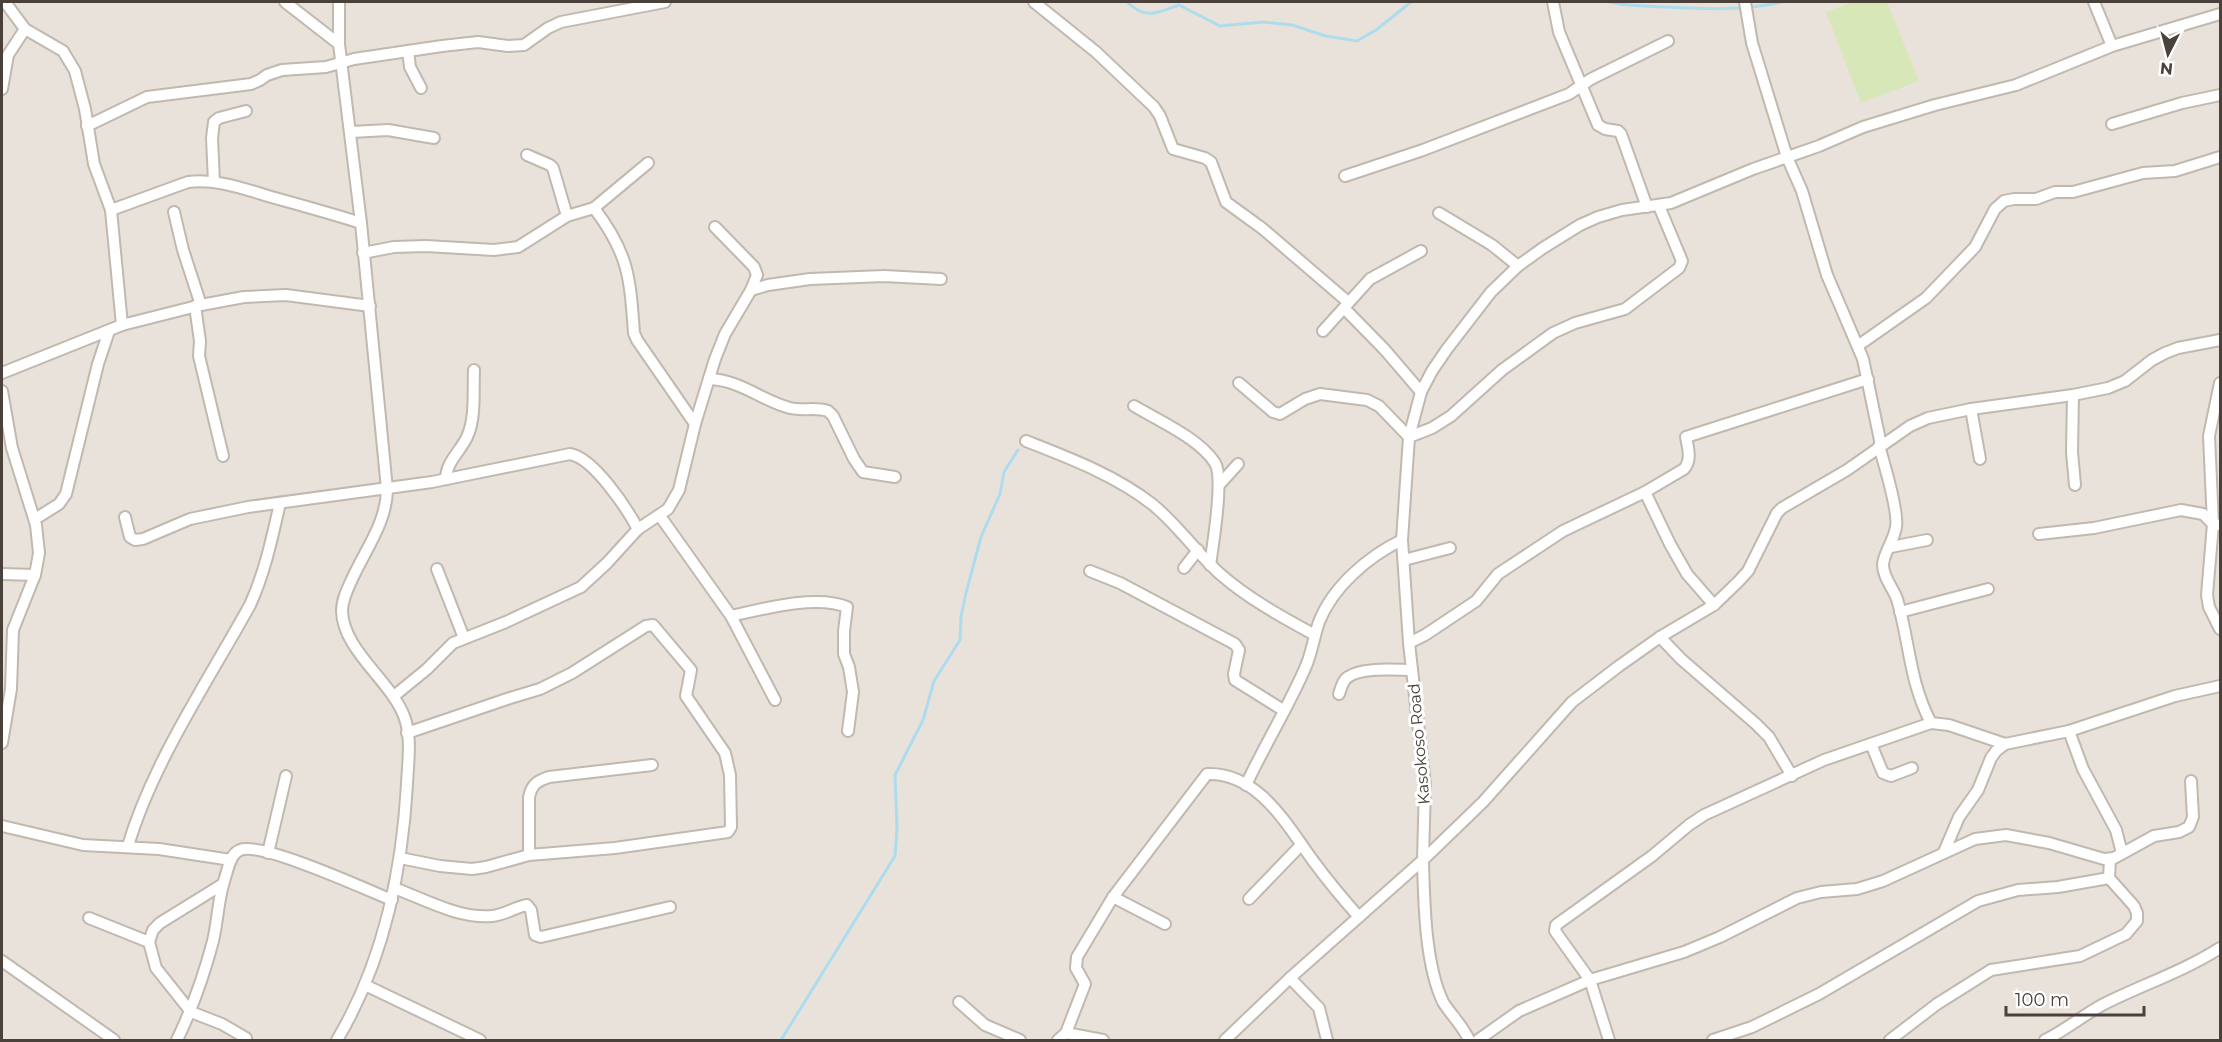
<svg xmlns="http://www.w3.org/2000/svg" width="2222" height="1042" viewBox="0 0 2222 1042" font-family="Montserrat,sans-serif">
<style>
.residential{fill:#e9e2db}
.green{fill:#d8e7b8}
.lines{fill:none;stroke-linecap:round;stroke-linejoin:round}
.stream{stroke:#addcee;stroke-width:3}
.minor-casing{stroke:#c1b8af;stroke-width:14}
.minor{stroke:#fff;stroke-width:10}
.labels{text-anchor:middle;dominant-baseline:central;stroke-width:6;stroke-linejoin:round;paint-order:stroke}
.street-label{font-size:16px;fill:#4a413a;stroke:#fff}
</style>
<rect width="100%" height="100%" fill="#f5f1ec"/>
<rect class="residential" x="2" y="2" width="2218" height="1038"/>
<polygon class="green" points="1853,2 1887,2 1919,81 1861,103 1826,12"/>
<g class="lines">
<g class="stream">
<path d="M1127 2C1146 20 1157 13 1179 5L1220 26 1263 22 1292 25 1326 36 1357 41 1376 30 1411 2"/>
<path d="M1609 2C1627 6 1647 6 1665 7 1705 9 1743 11 1782 2"/>
<polyline points="781,1040 895,856 897,828 895,775 923,720 934,681 960,640 961,617 966,593 981,537 1000,494 1004,472 1018,450"/>
</g>
<g class="minor-casing">
<g id="minor">
<polyline points="5,2 25,29 63,51 75,71 85,109 94,164 111,210 122,325"/>
<path d="M285 2 339 44 361 223 387 489C387 521 366 549 353 577 348 588 342 599 342 611 343 650 390 680 404 716 412 736 408 762 407 784 402 873 383 963 337 1040"/>
<polyline points="339,2 339,44"/>
<polyline points="1034,2 1096,52 1154,107 1160,116 1173,149 1205,158 1211,162 1226,202 1263,229 1348,302"/>
<polyline points="1553,2 1559,32 1598,125 1605,129 1618,131 1621,134 1647,207"/>
<polyline points="1745,2 1752,43 1787,157 1802,191 1827,275 1863,359 1881,445"/>
<polyline points="2094,2 2112,46"/>
<polyline points="408,51 410,67 421,88"/>
<polyline points="2,89 8,55 25,29"/>
<polyline points="2112,124 2182,103 2220,95"/>
<polyline points="87,126 147,97 251,84 260,80 267,75 282,70 326,67 354,59 442,46 478,42 508,46 524,45 548,28 561,22 665,2"/>
<polyline points="351,132 388,130 434,138"/>
<polyline points="527,155 550,165 553,168 567,216"/>
<polyline points="1345,176 1423,150 1569,94 1591,79 1668,41"/>
<polyline points="214,182 212,138 214,122 219,118 246,111"/>
<path d="M594 208C629 254 630 278 634 333L637 340 695 424"/>
<path d="M111 210 188 182C217 178 247 190 275 198 304 206 333 214 361 223"/>
<polyline points="174,212 183,250 201,305"/>
<polyline points="1439,213 1492,245 1518,266"/>
<polyline points="363,253 394,247 426,246 494,250 518,247 567,216 594,208 648,163"/>
<polyline points="751,290 768,285 810,279 884,276 941,279"/>
<polyline points="195,306 200,341 199,356 223,456"/>
<polyline points="1344,308 1385,350 1421,392"/>
<polyline points="1323,331 1370,279 1421,251"/>
<polyline points="1859,345 1926,298 1975,247 1995,209 2004,201 2014,199 2036,199 2055,192 2073,192 2143,173 2175,171 2220,157"/>
<polyline points="2,373 122,325 201,305 244,297 286,295 370,306"/>
<path d="M709 379C741 380 760 400 790 408 802 411 816 407 828 411L833 416 854 459 863 472 895 477"/>
<polyline points="1239,383 1273,412 1280,414 1305,399 1320,394 1367,400 1379,406 1409,437 1432,428 1451,416 1502,370 1553,333 1575,323 1625,309 1679,268 1682,261 1659,206"/>
<polyline points="2220,383 2209,436 2213,524 2207,595 2209,607 2220,629"/>
<polyline points="2,391 12,448 36,525 39,553 35,575 13,630 11,689 2,743"/>
<polyline points="2073,395 2072,452 2075,485"/>
<path d="M1134 406C1158 420 1200 439 1215 463 1224 477 1213 545 1210 565"/>
<polyline points="1971,409 1980,459"/>
<path d="M1026 441C1069 458 1115 475 1152 504 1177 524 1196 552 1219 573 1247 598 1282 617 1315 635"/>
<path d="M1879 446C1884 463 1899 512 1896 527 1894 541 1883 554 1883 565 1883 577 1893 588 1897 599 1910 643 1909 681 1931 723L1949 725 2005 744"/>
<path d="M446 479C446 462 460 452 467 437 476 418 473 390 474 370"/>
<polyline points="1219,485 1238,464"/>
<polyline points="660,516 731,616 775,700"/>
<path d="M125 517 130 537 135 540 143 539 190 519 248 507 432 482 570 454C594 458 627 509 638 529"/>
<polyline points="35,519 59,504 66,494 98,364 109,331"/>
<polyline points="2039,534 2094,528 2181,510 2203,514 2213,524 2220,525"/>
<polyline points="1891,547 1927,540"/>
<polyline points="1404,560 1450,548"/>
<polyline points="1184,568 1198,550"/>
<polyline points="437,569 464,638"/>
<polyline points="1090,571 1120,583 1235,644 1239,650 1234,674 1235,680 1283,710"/>
<polyline points="2,574 35,575"/>
<path d="M1714 605 1687 574 1670 544 1645 492 1684 469C1692 460 1688 448 1686 437L1868 379"/>
<polyline points="1900,612 1988,589"/>
<path d="M731 616C762 609 817 594 847 607L844 631V654L849 667 853 692 848 731"/>
<polyline points="1660,637 1681,659 1756,724 1769,737 1792,776"/>
<polyline points="1409,643 1425,635 1476,601 1498,574 1563,531 1645,492"/>
<path d="M1339 694C1341 688 1343 680 1348 677 1362 667 1395 670 1412 670"/>
<polyline points="394,696 427,669 453,643 506,622 581,587 607,563 638,529 668,509 679,490 695,424 715,359 725,334 751,290 757,275 754,267 715,227"/>
<polyline points="2069,731 2083,769 2116,830 2122,853"/>
<polyline points="1871,744 1883,773 1891,776 1912,768"/>
<path d="M1246 785C1265 744 1289 706 1306 666 1312 652 1314 636 1319 622 1333 586 1369 556 1402 540"/>
<polyline points="2,826 83,845 159,849 231,860"/>
<path d="M128 846C152 764 208 681 250 605 265 572 272 538 280 503"/>
<polyline points="1944,852 1959,817 1978,790 1991,758 1996,751 2005,744 2069,731 2175,696 2220,686"/>
<polyline points="268,853 286,776"/>
<path d="M529 855V797C532 784 537 781 549 777L652 765"/>
<polyline points="400,858 440,866 472,869 486,867 529,855 615,848 728,832 731,827 730,775 725,753 686,696 691,670 653,625 646,626 572,673 540,689 510,698 407,733"/>
<path d="M394 888C424 899 459 919 492 916 505 915 515 907 527 905L531 910 535 935 541 937 670 907"/>
<polyline points="1113,897 1165,924"/>
<polyline points="1249,899 1301,845"/>
<polyline points="89,918 149,942 156,968 191,1012 222,1024 246,1038"/>
<polyline points="149,942 153,930 160,923 223,884"/>
<polyline points="2,961 114,1040"/>
<polyline points="1290,978 1319,1008 1327,1040"/>
<polyline points="365,985 480,1040"/>
<polyline points="959,1002 985,1025 1020,1040"/>
<path d="M1066 1033 1085 984 1076 968 1077 957 1113 897 1207 774C1259 772 1288 827 1314 862 1328 881 1343 899 1359 917"/>
<path d="M177 1040C192 1009 204 975 213 941 218 920 218 898 225 878 228 869 230 854 240 850 261 841 367 890 392 900"/>
<polyline points="1058,1040 1066,1033 1103,1040"/>
<polyline points="1225,1040 1290,978 1423,860 1425,785 1409,643 1402,540 1409,437 1421,392 1432,371 1447,349 1491,292 1518,266 1543,248 1580,225 1598,217 1622,210 1671,203 1753,169 1819,146 1863,127 1935,105 2016,85 2112,46 2220,14"/>
<path d="M1469 1040C1463 1026 1451 1015 1443 1002 1425 965 1424 901 1423 860L1483 802 1572 702 1619 666 1660 637 1714 605 1738 582 1748 571 1777 513 1782 508 1847 470 1910 426 1928 418 1971 409 2073 395 2108 388 2125 381 2152 360 2165 353 2178 348 2220 340"/>
<polyline points="1478,1040 1519,1011 1590,980 1684,952 1720,937 1797,898 1821,892 1857,889 1883,881 1975,839 2006,835 2049,843 2104,859 2114,858 2154,836 2179,832 2189,827 2193,817 2191,781"/>
<polyline points="1609,1040 1590,980 1555,931 1556,925 1652,856 1689,825 1704,815 1824,760 1931,723"/>
<polyline points="1713,1040 1752,1027 1819,994 1978,901 2018,890 2058,887 2109,878"/>
<polyline points="1890,1040 1937,1004 1991,970 2080,956 2126,934 2137,921 2137,913 2134,906 2109,878 2110,859"/>
<path d="M2045 1040C2066 1030 2083 1015 2104 1004 2144 984 2182 972 2220 948"/>
</g>
</g>
<use href="#minor" class="minor"/>
</g>
<g class="labels">
<g class="street-label">
<text transform="translate(1419 744) rotate(-95)">Kasokoso Road</text>
</g>
</g>
<rect width="2222" height="1042" fill="none" stroke="#4a413a" stroke-width="6"/>
<g transform="translate(2168 54) rotate(186)" stroke="#ffffff" stroke-width="4.5" paint-order="stroke">
<path d="M0-4.5L10 22L0 15L-10 22Z" fill="#4a413a"/>
<text y="-9" font-size="16" font-weight="bold" text-anchor="middle" fill="#4a413a">N</text>
</g>
<path d="M2006 1006v9h138v-9" fill="none" stroke="#4a413a" stroke-width="3"/>
<text x="2015" y="1006" font-size="18" fill="#4a413a" stroke="#ffffff" stroke-width="4.5" paint-order="stroke">100 m</text>
</svg>
